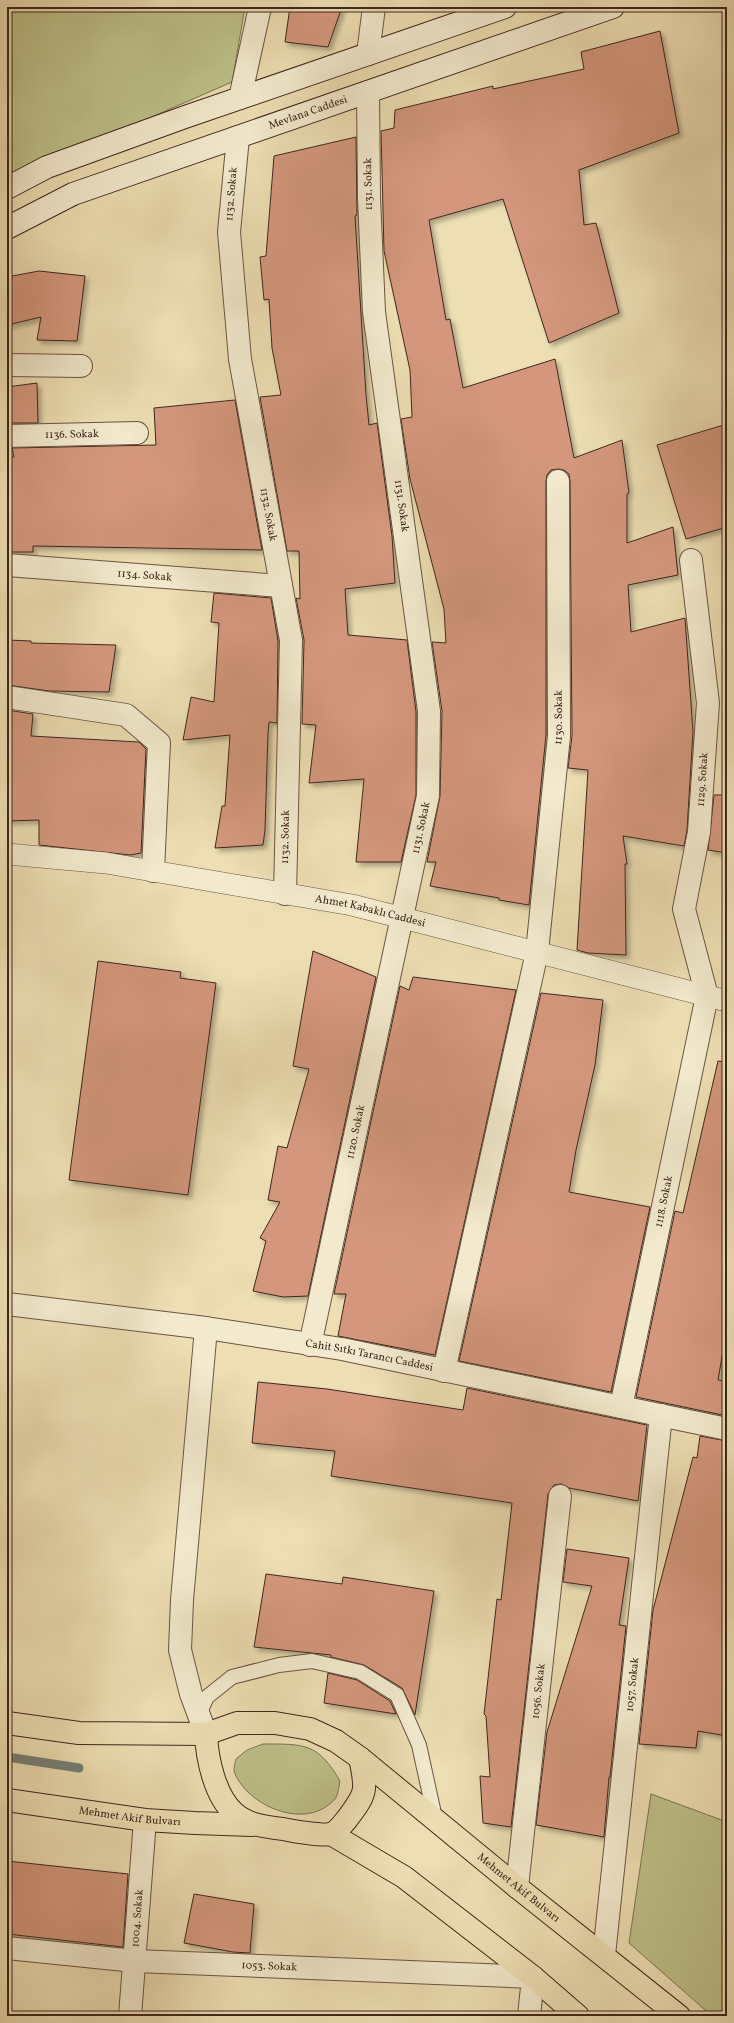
<svg xmlns="http://www.w3.org/2000/svg" width="734" height="2023" viewBox="0 0 734 2023" font-family="Vollkorn,serif">
<style>
.green{fill:#bec089;stroke:#7e7452}
.lines{fill:none;stroke-linecap:round;stroke-linejoin:round}
.stream{stroke:#758077;stroke-width:9}
.building{fill:#d4977d;stroke:#3e271c;filter:url(#shadow)}
.service-casing{stroke:#6a5542;stroke-width:16}
.pedestrian-casing{stroke:#6a5542;stroke-width:22}
.minor-casing{stroke:#6a5542;stroke-width:24}
.secondary-casing{stroke:#3e271c;stroke-width:24}
.primary-casing{stroke:#3e271c;stroke-width:24}
.service{stroke:#f3eace;stroke-width:14}
.pedestrian{stroke:#f3eace;stroke-width:21}
.minor{stroke:#f3eace;stroke-width:22}
.secondary{stroke:#f3eace;stroke-width:22}
.primary{stroke:#eddeb3;stroke-width:22}
.labels{text-anchor:middle;dominant-baseline:central;stroke-width:4;stroke-linejoin:round;paint-order:stroke}
.street-label{font-size:11px;fill:#3e271c;stroke:#f3eace}
</style>
<defs>
<filter id="shadow"><feDropShadow dx="3.5" dy="3.5" stdDeviation="2" flood-color="#0004"/></filter>
</defs>
<rect width="100%" height="100%" fill="#eddeb3"/>
<filter id="stains"><feTurbulence type="fractalNoise" baseFrequency=".005" numOctaves="4"/><feColorMatrix values="0 0 0 0 .2 0 0 0 0 .09 0 0 0 0 .02 0 0 0 .5 -.17"/></filter>
<radialGradient id="worn" r=".72"><stop offset=".6" stop-color="#630" stop-opacity="0"/><stop offset="1" stop-color="#630" stop-opacity=".3"/></radialGradient>
<g class="green">
<polygon points="7,7 245,7 232,82 7,180"/>
<path d="M263 1744C305 1744 318 1743 340 1781 339 1786 338 1795 335 1799 310 1827 266 1812 245 1789 241 1784 236 1778 234 1771 234 1767 235 1762 236 1759L247 1750Z"/>
<polygon points="651,1794 727,1822 727,2016 712,2016 629,1943"/>
</g>
<g class="lines">
<polyline class="stream" points="7,1757 79,1768"/>
</g>
<g class="building">
<polygon points="290,7 342,7 328,47 285,42"/>
<polygon points="660,31 679,133 579,170 584,225 596,223 619,313 549,343 503,199 429,220 446,320 450,319 463,388 555,359 574,458 622,440 629,493 627,494 627,543 673,527 678,575 628,585 631,632 685,618 693,732 687,830 684,846 623,836 627,864 625,864 626,955 588,953 577,950 588,770 568,768 572,736 570,481 569,474 564,470 558,469 551,470 547,475 546,481 546,735 529,905 499,900 499,898 430,886 436,862 427,862 440,796 442,711 432,642 446,643 444,609 410,479 401,419 412,417 410,370 384,251 381,131 394,128 395,110 493,86 493,89 584,69 581,52"/>
<polygon points="356,137 357,215 355,216 366,395 369,425 377,423 392,536 395,583 345,589 348,635 407,640 416,712 416,795 401,862 356,862 364,779 309,783 316,725 302,724 304,640 296,598 300,599 299,551 287,551 260,397 281,395 272,348 269,299 264,300 260,257 266,256 274,156"/>
<polygon points="39,271 85,276 77,341 37,340 41,317 7,325 7,277"/>
<polygon points="37,383 38,423 9,423 7,387"/>
<polygon points="235,400 262,550 33,546 33,552 10,552 10,498 7,498 7,457 14,457 12,448 156,445 154,408"/>
<polygon points="727,424 727,527 686,539 657,445"/>
<polygon points="214,593 271,598 278,641 277,723 269,722 268,733 265,830 263,845 215,848 222,806 225,806 230,735 183,740 191,697 214,702 219,623 211,622"/>
<polygon points="7,640 31,641 31,643 116,645 109,692 49,691 7,685"/>
<polygon points="7,710 33,714 31,736 139,742 146,749 141,853 130,855 39,845 39,820 7,821"/>
<polygon points="714,795 727,795 727,853 708,850"/>
<polygon points="313,951 376,977 308,1296 283,1297 253,1291 266,1241 260,1238 280,1202 268,1200 278,1146 287,1148 309,1069 293,1066"/>
<polygon points="98,961 181,972 180,978 216,983 188,1195 69,1180"/>
<polygon points="413,977 516,990 435,1355 338,1336 346,1294 334,1294 400,986 409,990"/>
<polygon points="541,993 603,1000 595,1065 576,1150 569,1192 650,1207 611,1392 459,1361"/>
<polygon points="718,1061 727,1062 727,1328 718,1380 727,1381 727,1416 636,1397 675,1211 683,1213"/>
<polygon points="258,1382 327,1389 463,1410 467,1388 647,1425 638,1501 569,1488 561,1484 554,1485 548,1494 511,1827 483,1823 480,1776 490,1777 486,1716 484,1714 497,1599 501,1600 512,1503 331,1476 335,1451 252,1443"/>
<polygon points="700,1436 727,1441 727,1736 698,1731 696,1748 639,1744 653,1610 693,1457 697,1458"/>
<polygon points="567,1549 629,1558 619,1625 626,1626 610,1777 609,1777 604,1837 536,1825 547,1732 592,1586 563,1582"/>
<polygon points="266,1574 342,1584 343,1577 434,1591 415,1715 402,1688 364,1665 331,1657 331,1655 254,1647"/>
<polygon points="328,1673 357,1680 390,1701 396,1714 324,1703"/>
<polygon points="7,1861 128,1874 123,1947 7,1934"/>
<polygon points="194,1894 254,1904 250,1953 233,1952 184,1943"/>
</g>
<g class="lines">
<g class="service-casing">
<polyline id="service" points="199,1714 207,1697 232,1677 279,1665 312,1661 360,1672 397,1695 419,1745 435,1818"/>
</g>
<g class="pedestrian-casing">
<g id="pedestrian">
<path id="s1" d="M7 854 106 863 352 905 727 1001"/>
</g>
</g>
<g class="minor-casing">
<g id="minor">
<polyline points="368,54 374,7"/>
<polyline points="240,98 260,7"/>
<path id="s2" d="M238 137 229 232 240 359 291 640 285 894"/>
<polyline points="7,365 81,366"/>
<path id="s3" d="M7 436 137 433"/>
<path id="s4" d="M7 565 281 586"/>
<polyline points="7,697 126,715 159,743 153,871"/>
<path id="s5" d="M7 1304 206 1328 342 1349 727 1429"/>
<path id="s6" d="M310 1345 428 796 429 711 374 312 369 198 368 92"/>
<path id="s7" d="M444 1371 537 952 559 736 558 481"/>
<path id="s8" d="M621 1407 707 996 684 909 699 832 708 703 691 560"/>
<polyline points="206,1734 191,1694 180,1650 182,1600 206,1328"/>
<path id="s9" d="M517 1887 560 1496"/>
<path id="s10" d="M7 1948 135 1961 533 1977 529 2016"/>
<path id="s11" d="M604 1955 661 1415"/>
<path id="s12" d="M130 2016 145 1820"/>
</g>
</g>
<g class="secondary-casing">
<g id="secondary">
<polyline points="7,188 47,167 185,117 505,7"/>
<path id="s13" d="M7 228 73 194 613 7"/>
</g>
</g>
<g class="primary-casing">
<g id="primary">
<path id="s14" d="M7 1723 79 1733 206 1734 237 1723H275L310 1729 336 1741 360 1758 517 1887 679 2016"/>
<path d="M206 1734C207 1759 215 1796 234 1813 247 1825 266 1827 283 1829 292 1831 323 1836 331 1834 337 1832 343 1824 347 1819 367 1793 367 1790 360 1758"/>
<path id="s15" d="M7 1800 145 1820 195 1823 252 1825"/>
<polyline points="331,1834 404,1877 533,1977 578,2016"/>
</g>
</g>
<use href="#service" class="service"/>
<use href="#pedestrian" class="pedestrian"/>
<use href="#minor" class="minor"/>
<use href="#secondary" class="secondary"/>
<use href="#primary" class="primary"/>
</g>
<g class="labels">
<g class="street-label">
<text stroke="none"><textPath href="#s13" startOffset="323">Mevlana Caddesi</textPath></text>
<text transform="translate(369 184) rotate(-91)">1131. Sokak</text>
<text transform="translate(232 194) rotate(-85)">1132. Sokak</text>
<text stroke="none"><textPath href="#s3" startOffset="65">1136. Sokak</textPath></text>
<text transform="translate(401 506) rotate(82)">1131. Sokak</text>
<text stroke="none"><textPath href="#s2" startOffset="381">1132. Sokak</textPath></text>
<text stroke="none"><textPath href="#s4" startOffset="138">1134. Sokak</textPath></text>
<text stroke="none"><textPath href="#s7" startOffset="665">1130. Sokak</textPath></text>
<text stroke="none"><textPath href="#s8" startOffset="641">1129. Sokak</textPath></text>
<text stroke="none"><textPath href="#s6" startOffset="529">1131. Sokak</textPath></text>
<text transform="translate(286 837) rotate(-89)">1132. Sokak</text>
<text stroke="none"><textPath href="#s1" startOffset="368">Ahmet Kabaklı Caddesi</textPath></text>
<text stroke="none"><textPath href="#s6" startOffset="218">1120. Sokak</textPath></text>
<text stroke="none"><textPath href="#s8" startOffset="210">1118. Sokak</textPath></text>
<text stroke="none"><textPath href="#s5" startOffset="366">Cahit Sıtkı Tarancı Caddesi</textPath></text>
<text stroke="none"><textPath href="#s11" startOffset="272">1057. Sokak</textPath></text>
<text stroke="none"><textPath href="#s9" startOffset="197">1056. Sokak</textPath></text>
<text stroke="none"><textPath href="#s15" startOffset="124">Mehmet Akif Bulvarı</textPath></text>
<text stroke="none"><textPath href="#s14" startOffset="569">Mehmet Akif Bulvarı</textPath></text>
<text stroke="none"><textPath href="#s12" startOffset="98">1004. Sokak</textPath></text>
<text stroke="none"><textPath href="#s10" startOffset="263">1053. Sokak</textPath></text>
</g>
</g>
<rect width="734" height="2023" fill="none" stroke="#eddeb3" stroke-width="24"/>
<rect x="8" y="8" width="718" height="2007" fill="none" stroke="#3e271c" stroke-width="2"/>
<rect x="12" y="12" width="710" height="1999" fill="none" stroke="#3e271c"/>
<rect width="100%" height="100%" filter="url(#stains)"/>
<rect width="100%" height="100%" fill="url(#worn)"/>
</svg>
